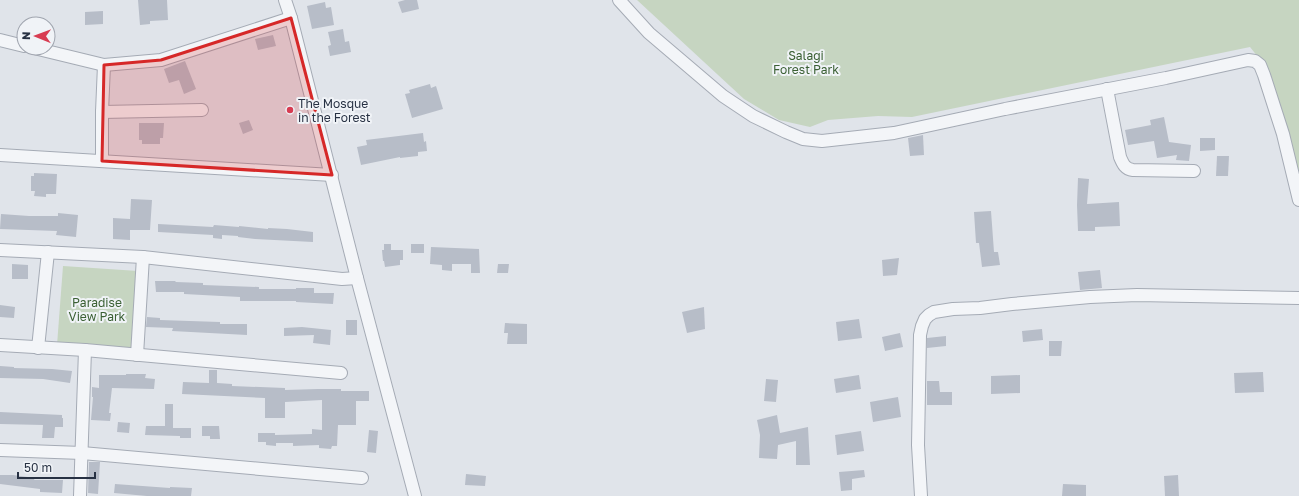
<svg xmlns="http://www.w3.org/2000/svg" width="1299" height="496" viewBox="0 0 1299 496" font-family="'Golos Text',sans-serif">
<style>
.green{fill:#c6d5c1}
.building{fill:#b7bdc8}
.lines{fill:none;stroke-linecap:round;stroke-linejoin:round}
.minor-casing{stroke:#a5abb5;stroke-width:14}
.minor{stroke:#f3f5f8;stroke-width:12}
.marked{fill:#d62828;fill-opacity:0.2;stroke:#d62828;stroke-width:3;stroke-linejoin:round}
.poi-dot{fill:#d83c52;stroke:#f0f3f7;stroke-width:1.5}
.labels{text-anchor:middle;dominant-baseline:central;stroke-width:4;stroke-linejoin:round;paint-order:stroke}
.park-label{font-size:12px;fill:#3b6034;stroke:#f0f3f7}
.poi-label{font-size:12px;fill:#273143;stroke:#f0f3f7;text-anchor:start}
</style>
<rect width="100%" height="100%" fill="#e0e4ea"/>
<g class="green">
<polygon points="637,0 1299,0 1299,188 1258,57 1250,47 912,117 878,116 828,120 810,127 779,120 744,99"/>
<polygon points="63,266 138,271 132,351 57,345"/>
</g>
<g class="building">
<polygon points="138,0 167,0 168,20 150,21 150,24 140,25"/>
<polygon points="405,0 417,0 419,9 402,13 398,2"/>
<polygon points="325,2 326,8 331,7 334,25 312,29 307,6"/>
<polygon points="103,11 103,24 85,25 85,12"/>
<polygon points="343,29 345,42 349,41 351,52 330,56 328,46 331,45 328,32"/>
<polygon points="273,35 276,46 258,50 255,39"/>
<polygon points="185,61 196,89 184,94 179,80 169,83 164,69"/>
<polygon points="430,84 431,88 436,86 443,109 412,118 405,94 410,93 409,90"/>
<polygon points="1164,117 1169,142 1191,145 1189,161 1176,160 1177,155 1157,158 1154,141 1128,145 1125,130 1151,125 1150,120"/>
<polygon points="249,120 253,130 243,134 239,123"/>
<polygon points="139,123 164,123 163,138 160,138 160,144 142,144 142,140 139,140"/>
<polygon points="423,133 424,142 426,141 427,151 418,152 418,156 400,158 400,157 361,165 357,147 367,145 366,140"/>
<polygon points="923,135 924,155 910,156 908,138"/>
<polygon points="1200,138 1215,138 1215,150 1200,151"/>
<polygon points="1217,156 1229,156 1228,176 1216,176"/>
<polygon points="34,173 57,174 56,194 46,194 46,197 34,196 35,191 31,191 31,176 34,176"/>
<polygon points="1078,178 1089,179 1087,204 1119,202 1120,226 1095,227 1095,231 1078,231 1077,205"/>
<polygon points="131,199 152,200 150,230 130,230 130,240 113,239 113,218 130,219"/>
<polygon points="991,211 994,252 998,252 1000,265 982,267 979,243 976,243 974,212"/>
<polygon points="58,213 78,215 76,237 56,235 57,231 0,229 1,214 29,216 58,216"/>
<polygon points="158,224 213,227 214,225 239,227 239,226 268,229 268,228 287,229 313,232 313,242 255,239 238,237 238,236 222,235 222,239 213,238 213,235 158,232"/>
<polygon points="384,244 391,244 391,250 403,250 403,260 400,260 400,265 385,267 384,261 383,261 382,250 384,250"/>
<rect x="411" y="244" width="13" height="9"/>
<polygon points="431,247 479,249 480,273 471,273 471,264 452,264 452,271 442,270 442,265 430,264"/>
<polygon points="899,258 897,275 883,276 882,260"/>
<polygon points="12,264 28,265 28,279 12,279"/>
<polygon points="498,264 509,264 508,273 497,273"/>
<polygon points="1100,270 1102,288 1080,290 1078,272"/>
<polygon points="155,281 175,281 176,282 203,283 203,285 259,287 259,289 296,289 296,288 314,288 314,293 334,293 333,304 296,302 296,301 240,301 240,297 184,294 184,292 156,292"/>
<polygon points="0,305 15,307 14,318 0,317"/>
<polygon points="704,307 705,329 687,333 682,312"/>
<polygon points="147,317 160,318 160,320 220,322 220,324 247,324 247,335 172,331 173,328 146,327"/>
<polygon points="859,319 862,338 838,341 836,322"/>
<rect x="346" y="320" width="11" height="15"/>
<polygon points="505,323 527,324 527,344 507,344 508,333 504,333"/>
<polygon points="302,327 331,330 330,345 313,343 314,335 284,336 284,328"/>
<polygon points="1042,329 1043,340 1023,342 1022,331"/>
<polygon points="900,333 903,347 885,351 882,337"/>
<polygon points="946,336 946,346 927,348 927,338"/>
<polygon points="1049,341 1062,341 1061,356 1049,356"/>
<polygon points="0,366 14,367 14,368 52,369 72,371 70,383 43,379 0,378"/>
<polygon points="209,370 217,370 217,383 232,384 232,386 285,388 285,390 318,389 341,389 341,391 369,391 369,401 356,401 356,425 338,425 337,446 332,446 331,449 319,448 319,445 293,446 293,443 276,443 276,446 266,445 266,442 258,442 258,433 275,433 275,435 312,434 312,429 322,430 322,400 285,402 285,418 265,418 265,398 182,394 183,382 209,383"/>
<polygon points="1263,372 1264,392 1235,393 1234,373"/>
<polygon points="126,374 146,374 145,378 155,379 154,389 112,388 109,413 111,413 110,421 91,420 93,397 92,397 92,387 99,388 99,375 126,375"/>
<polygon points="859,375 861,389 836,393 834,379"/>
<polygon points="1020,375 1020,393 991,394 991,376"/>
<polygon points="766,379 778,380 776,402 764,401"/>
<polygon points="927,381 939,381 940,392 952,392 952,405 927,405"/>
<polygon points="898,397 901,417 873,422 870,402"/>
<polygon points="165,404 173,404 173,428 191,428 191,438 180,438 180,436 145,435 146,426 165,426"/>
<polygon points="0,412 62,415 62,418 63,418 63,427 55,427 54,438 42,438 43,425 0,424"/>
<polygon points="777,415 780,433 808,427 810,465 796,465 796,441 778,445 777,459 759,458 760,435 757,420"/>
<polygon points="118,422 130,423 129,433 117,432"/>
<polygon points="202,426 219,426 220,439 210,439 210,436 202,436"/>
<polygon points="369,430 378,431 376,453 367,452"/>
<polygon points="861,431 864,451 837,455 835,435"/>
<polygon points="89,462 100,462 98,494 88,493"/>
<polygon points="864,470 865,477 852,479 852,490 841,491 839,472"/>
<polygon points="466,474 486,476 485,486 465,485"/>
<polygon points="0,475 13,475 35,478 34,480 63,480 62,493 40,492 40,489 0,484"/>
<polygon points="1178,475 1179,496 1165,496 1164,476"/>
<polygon points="115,484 170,488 170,487 192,488 191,496 147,496 114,493"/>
<polygon points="1063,484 1086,485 1086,496 1062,496"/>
</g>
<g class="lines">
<g class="minor-casing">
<g id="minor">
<polyline points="285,0 291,18 357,278 415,496"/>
<polyline points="619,0 649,33 723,96 753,116 786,132 803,139 822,141 894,133 1005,109 1166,78 1248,60 1255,61 1260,65 1264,75 1283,134 1299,200"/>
<polyline points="0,40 24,46"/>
<polyline points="34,48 104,65 161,60 291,18"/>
<path d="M1107 89 1120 157C1123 164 1125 169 1133 170L1194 171"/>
<polyline points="102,112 202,110"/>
<polyline points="0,155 332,175"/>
<polyline points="102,161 102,112 104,65"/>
<polyline points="0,250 143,257 342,279 357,278"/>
<polyline points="0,345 85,350 341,373"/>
<polyline points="38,348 48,252"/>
<polyline points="137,355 143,257"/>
<polyline points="0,450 82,453 362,478"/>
<polyline points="80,496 85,350"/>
<polyline points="921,496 918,445 920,335 922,326 925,319 929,315 934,312 953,309 980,308 1012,304 1090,297 1137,295 1299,298"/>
</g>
</g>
<use href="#minor" class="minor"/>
</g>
<path class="marked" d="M291 18 332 175 102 161 104 65 161 60Z"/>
<circle class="poi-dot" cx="290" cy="110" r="4"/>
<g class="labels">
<g class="park-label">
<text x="806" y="55">Salagi<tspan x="806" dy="14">Forest Park</tspan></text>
<text x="97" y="302">Paradise<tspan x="97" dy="14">View Park</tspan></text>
</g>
<g class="poi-label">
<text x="298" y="103">The Mosque<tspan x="298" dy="14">in the Forest</tspan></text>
</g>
</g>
<g transform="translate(36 36) rotate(271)"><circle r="19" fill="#f0f3f7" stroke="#a0a5af"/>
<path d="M0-3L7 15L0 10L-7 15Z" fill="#d83c52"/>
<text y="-6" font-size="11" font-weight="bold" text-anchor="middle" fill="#273143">N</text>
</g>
<path d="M18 472v6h77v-6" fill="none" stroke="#273143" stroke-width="2"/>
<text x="24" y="472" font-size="12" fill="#273143" stroke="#f0f3f7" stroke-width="3" paint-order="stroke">50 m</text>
</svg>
